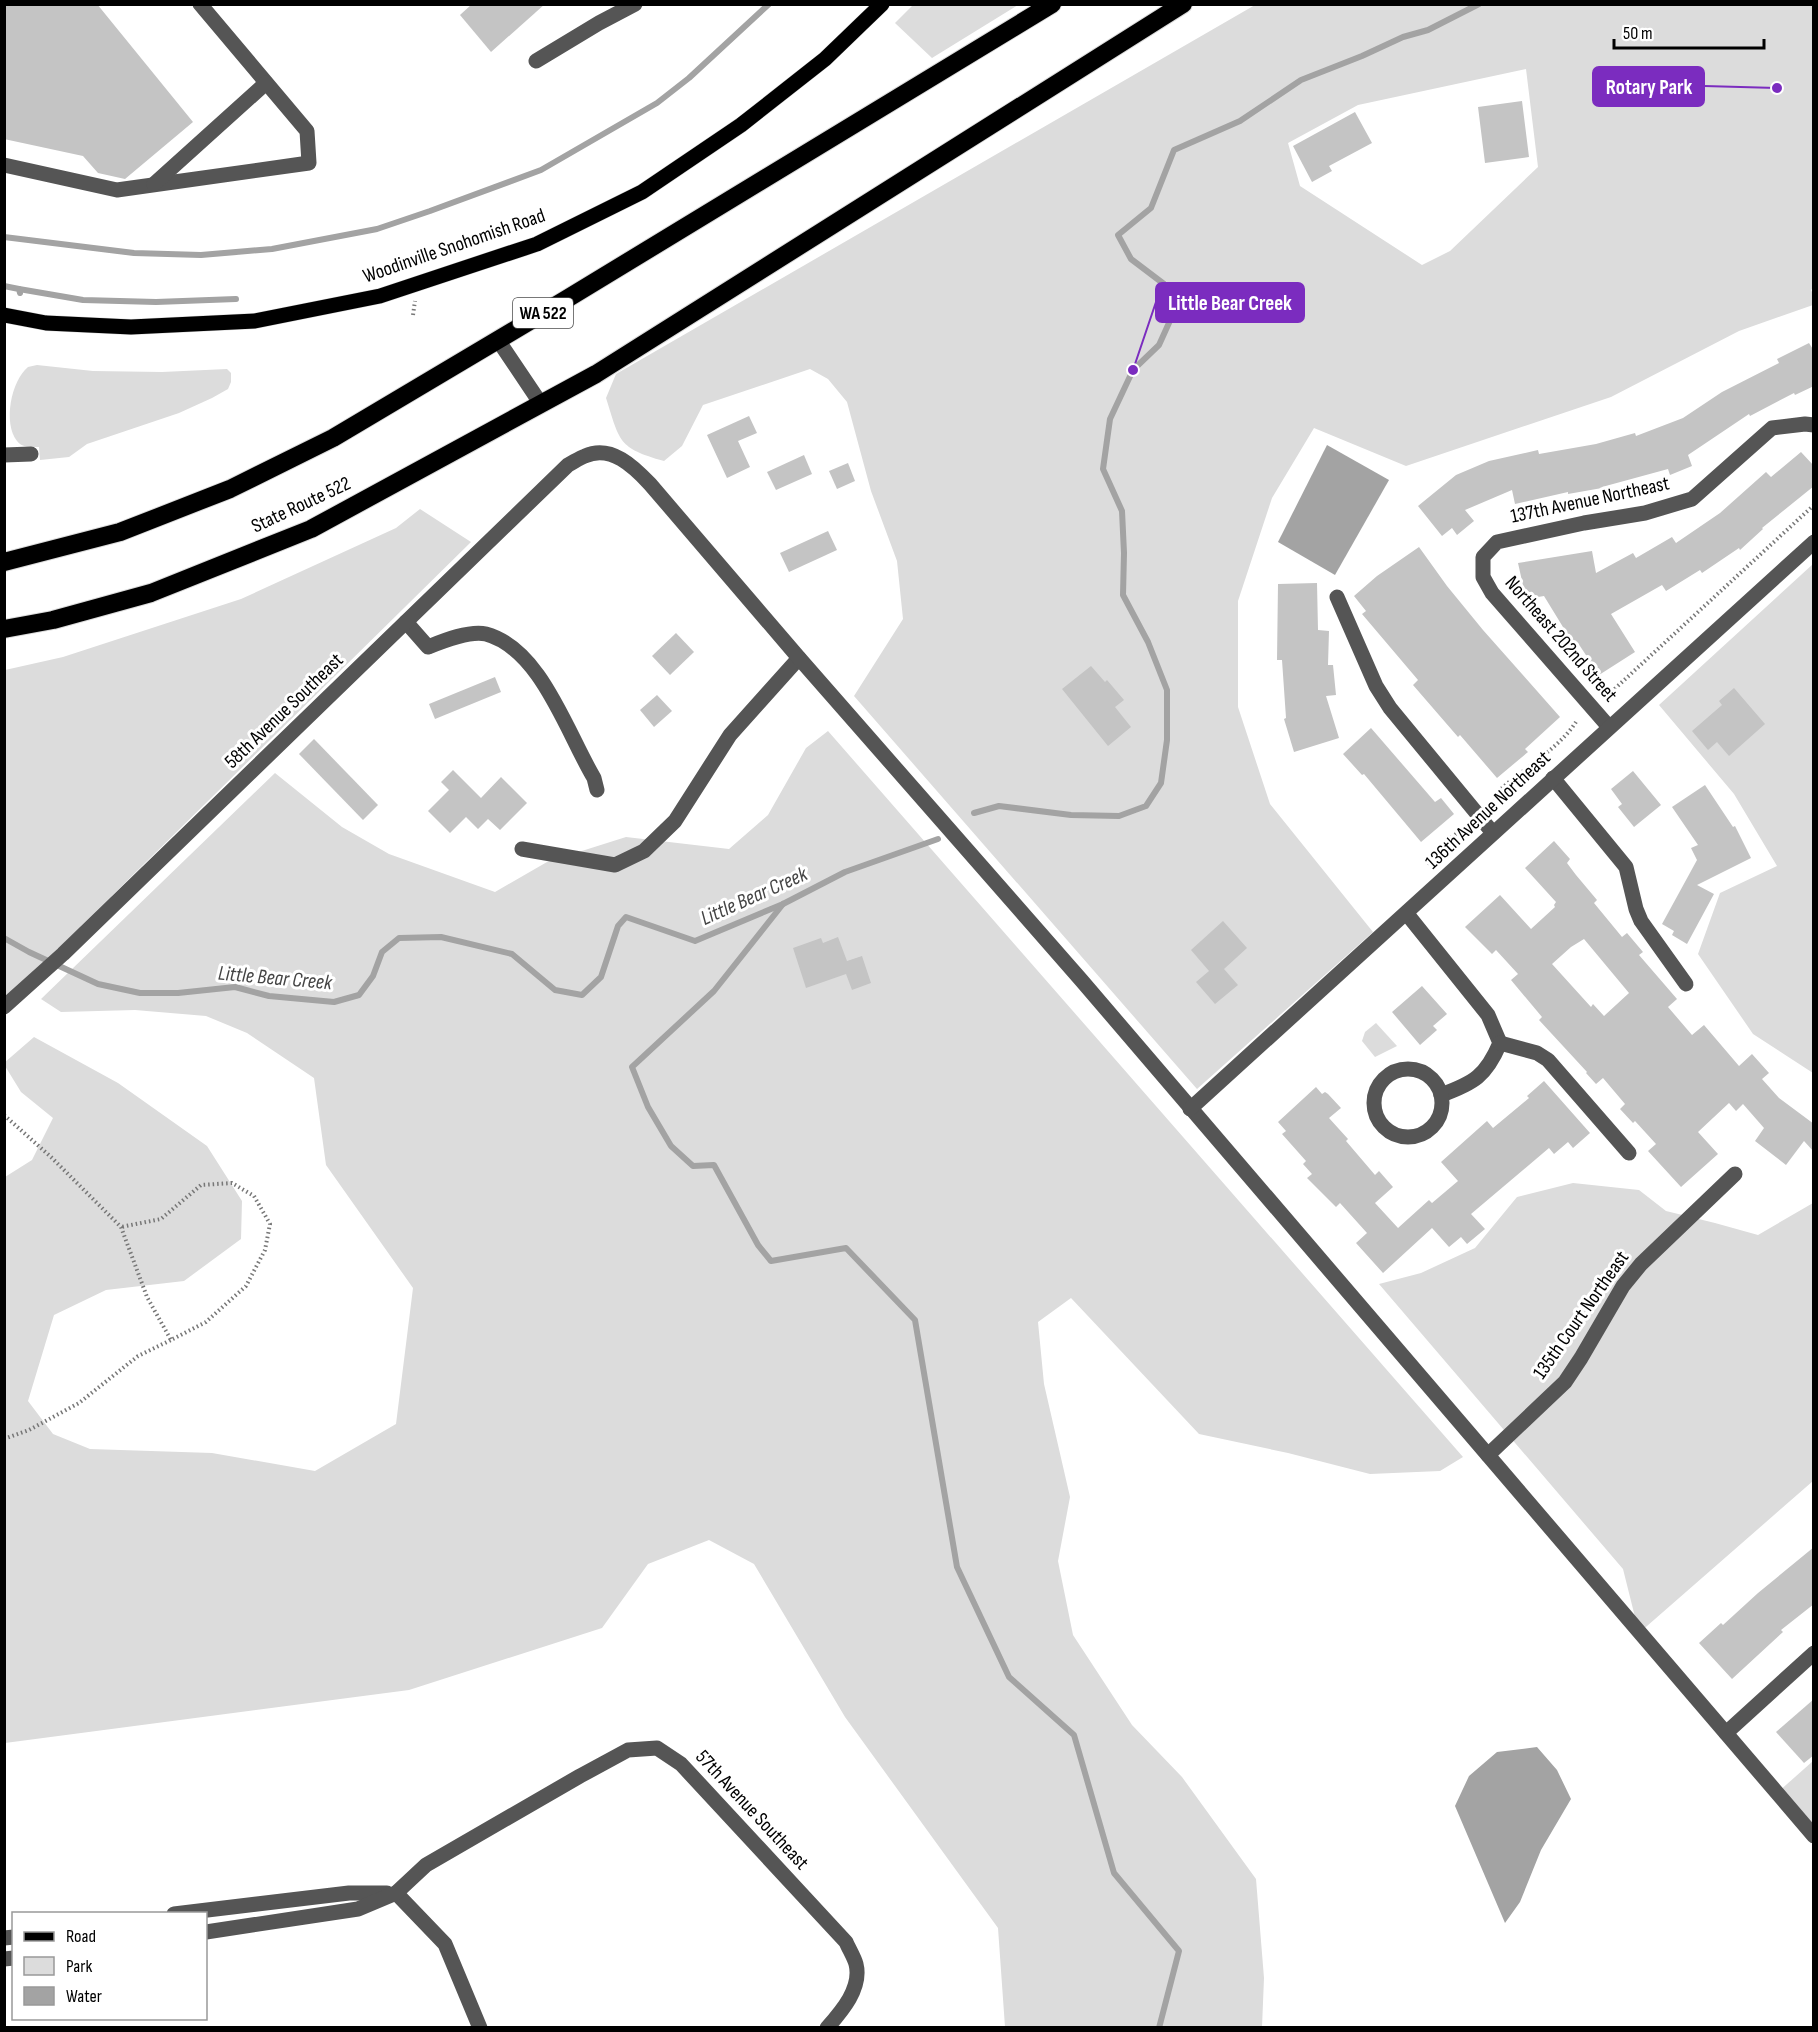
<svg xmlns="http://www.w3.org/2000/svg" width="1818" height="2032" viewBox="0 0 1818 2032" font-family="'Sofia Sans Condensed',sans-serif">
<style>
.green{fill:#dcdcdc;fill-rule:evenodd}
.water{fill:#a3a3a3}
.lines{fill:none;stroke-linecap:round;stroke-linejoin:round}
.stream{stroke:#a3a3a3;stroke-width:6}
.building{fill:#c4c4c4;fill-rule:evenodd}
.major-casing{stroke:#dbdbdb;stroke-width:16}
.highway-casing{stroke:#dbdbdb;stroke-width:20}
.path{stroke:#777;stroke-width:4;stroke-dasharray:1.5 3;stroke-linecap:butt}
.minor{stroke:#555;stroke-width:15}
.major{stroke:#000;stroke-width:15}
.highway{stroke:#000;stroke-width:18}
.labels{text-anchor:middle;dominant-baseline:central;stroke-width:6;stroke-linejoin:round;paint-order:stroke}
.shield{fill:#fff;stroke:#4c4c4c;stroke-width:1.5}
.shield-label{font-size:18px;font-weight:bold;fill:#000}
.street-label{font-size:20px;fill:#000;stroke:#fff}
.water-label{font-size:21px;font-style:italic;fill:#444;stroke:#fff}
.leader{fill:none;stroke:#7b2cbf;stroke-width:2}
.callout-dot{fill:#7b2cbf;stroke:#fff;stroke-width:2}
.callout{fill:#7b2cbf;stroke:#7b2cbf;stroke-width:2}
.callout-label{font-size:21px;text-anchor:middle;font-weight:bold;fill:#fff}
</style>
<rect width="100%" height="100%" fill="#fff"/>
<g class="green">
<polygon points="913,5 913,4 1018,5 932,58 895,23"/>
<path d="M1255 5H1813L1814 287 1811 290 1813 294V305L1739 331 1611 397 1406 466 1314 428 1272 498 1238 601V707L1270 804 1373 932 1197 1089 854 696 903 619 897 561 871 491 847 402 828 379 810 369 703 405 682 446 664 461C618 448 620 442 606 398L616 374ZM1526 69 1538 167 1450 251 1422 265 1300 186 1288 143 1358 105Z"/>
<path d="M37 365 93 371 162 372 227 369 231 373V382L228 389 212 398 179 413 87 444 69 457 40 460 39 447C31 447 22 448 17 441 3 423 11 381 28 367Z"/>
<polygon points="420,509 471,542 5,1001 5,670 63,657 241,599 396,528"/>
<polygon points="1813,564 1813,1073 1753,1034 1698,954 1720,893 1777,866 1734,794 1659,705"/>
<polygon points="828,731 1463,1457 1440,1471 1370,1474 1288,1453 1199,1434 1071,1298 1038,1322 1044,1384 1070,1497 1058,1561 1073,1635 1132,1725 1182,1777 1256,1879 1264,1978 1262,2027 1005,2027 998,1928 845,1717 754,1564 709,1540 648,1564 602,1628 409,1690 5,1743 5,1177 32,1160 53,1118 21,1092 5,1066 4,1063 34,1037 118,1083 207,1146 242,1201 241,1239 184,1281 106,1290 54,1315 28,1401 53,1434 90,1449 212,1453 315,1471 396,1424 413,1288 326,1165 314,1078 247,1033 206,1016 135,1010 61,1012 41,999 275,773 342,827 389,854 495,892 547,862 626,837 729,849 768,815 806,748"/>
<polygon points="1376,1023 1397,1046 1375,1057 1362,1041 1365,1032"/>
<polygon points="1573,1183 1639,1190 1666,1211 1715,1223 1758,1235 1813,1203 1813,1481 1639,1633 1623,1569 1379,1284 1421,1273 1475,1248 1517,1197"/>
<polygon points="1813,1761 1813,1835 1777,1793"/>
</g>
<g class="water">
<polygon points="1327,445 1389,480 1335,575 1278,542"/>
<polygon points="1537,1747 1557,1770 1571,1799 1541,1850 1520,1902 1505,1923 1455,1806 1469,1776 1497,1752"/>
</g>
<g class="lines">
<g class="stream">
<polyline points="4,237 134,253 201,255 272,249 377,229 430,211 541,170 657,103 689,78 769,4"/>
<polyline points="4,286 19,289 20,293"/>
<polyline points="19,289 83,300 156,302 236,299"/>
<polyline points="974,813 999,806 1071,815 1119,816 1146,806 1161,783 1167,740 1167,690 1148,642 1123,595 1124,553 1122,511 1103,469 1110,419 1133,370 1159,345 1173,314 1164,284 1131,259 1118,235 1151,208 1174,150 1240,121 1301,80 1362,56 1403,37 1428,30 1479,4"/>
<polyline points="783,904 714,991 632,1067 648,1107 671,1146 693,1166 714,1165 758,1245 771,1261 846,1248 915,1320 957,1567 1009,1677 1074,1735 1114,1873 1179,1951 1159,2028"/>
<polyline points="4,938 29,952 98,984 140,993 178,993 235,987 269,996 334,1002 359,995 373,976 382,952 399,938 441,937 512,954 555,990 582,995 601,977 618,926 626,917 695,941 783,904 845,872 938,839"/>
</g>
</g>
<g class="building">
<polygon points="4,4 97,4 193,122 125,179 98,173 83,156 4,139"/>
<polygon points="472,4 545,4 491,52 460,15"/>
<polygon points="1522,101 1529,157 1485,163 1478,107"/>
<polygon points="1355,112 1372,143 1329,166 1332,171 1312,182 1293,146"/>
<polygon points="1809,343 1814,351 1814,386 1795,395 1794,393 1750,416 1749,414 1688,455 1692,466 1670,475 1668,469 1602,487 1602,488 1568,494 1568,492 1515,504 1512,490 1465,510 1474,521 1457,535 1452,528 1442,536 1418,506 1456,475 1489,461 1538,450 1539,454 1596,444 1635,433 1636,436 1683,418 1722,392 1779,363 1777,359"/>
<polygon points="749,416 757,433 738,441 750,467 727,478 707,435"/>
<polygon points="1801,452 1814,466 1814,486 1762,528 1763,529 1740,550 1739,548 1702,573 1700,570 1666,591 1662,585 1611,614 1635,652 1599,675 1578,643 1574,645 1544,596 1526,599 1518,563 1592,551 1596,573 1633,553 1636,558 1672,537 1676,543 1720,513 1766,472 1771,477"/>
<polygon points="804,455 812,474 776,490 767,472"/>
<polygon points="848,463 855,481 837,489 829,471"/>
<polygon points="828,531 837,550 789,572 780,553"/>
<polygon points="1419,547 1447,586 1483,630 1560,717 1525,749 1528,752 1497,778 1460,735 1458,737 1413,685 1418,680 1362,614 1366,611 1354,596 1377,576"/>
<polygon points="1317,583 1318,630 1329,631 1328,665 1333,665 1336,695 1326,696 1339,738 1294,752 1284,719 1286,718 1282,660 1277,660 1278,584"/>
<polygon points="676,633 694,652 670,675 652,656"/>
<polygon points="1091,666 1105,682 1107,680 1124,700 1115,707 1131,727 1108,746 1062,689"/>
<polygon points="495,677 501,692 435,719 429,704"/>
<polygon points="1734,688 1765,724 1729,756 1717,742 1708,750 1692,731 1722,705 1719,701"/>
<polygon points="657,695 672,711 654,727 640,710"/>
<polygon points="1371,728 1435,802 1441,798 1454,814 1421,842 1364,774 1362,775 1343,754"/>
<polygon points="314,739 378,805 363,820 299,754"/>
<polygon points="453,770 481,798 501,777 527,803 500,830 488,819 478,829 466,817 450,833 428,811 449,790 441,782"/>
<polygon points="1633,771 1661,805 1634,827 1618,807 1622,804 1611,789"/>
<polygon points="1705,785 1733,827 1735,826 1751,858 1697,885 1714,894 1687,944 1672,935 1674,931 1662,924 1697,860 1691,848 1698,845 1672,807"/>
<path d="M1554 841 1570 859 1567 863 1576 875 1597 900 1594 903 1622 937 1627 933 1643 952 1639 955 1677 999 1668 1007 1692 1035 1704 1025 1739 1066 1752 1054 1769 1073 1762 1079 1779 1098 1814 1124V1152L1804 1141 1786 1165 1755 1141 1764 1128 1743 1104 1736 1111 1729 1103 1698 1132 1718 1154 1681 1187 1648 1151 1656 1144 1635 1121 1633 1123 1620 1109 1625 1104 1603 1078 1596 1084 1586 1073 1587 1072 1539 1020 1542 1017 1511 980 1518 974 1496 950 1492 954 1465 927 1500 895 1531 929 1555 907 1554 905 1556 902 1525 868ZM1584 939 1629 993 1604 1016 1593 1004 1591 1007 1552 964 1571 947Z"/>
<polygon points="1223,921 1247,948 1224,969 1238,985 1215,1004 1196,982 1209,971 1191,950"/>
<polygon points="838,937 847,961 862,956 871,983 852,990 846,974 806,988 793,948 821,938 823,943"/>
<polygon points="1422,986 1447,1014 1433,1026 1437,1030 1420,1045 1392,1012"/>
<polygon points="1544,1081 1590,1133 1573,1148 1568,1142 1554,1154 1549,1148 1471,1214 1485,1229 1467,1244 1461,1237 1449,1247 1432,1228 1383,1273 1356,1243 1367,1233 1340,1203 1336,1207 1307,1178 1312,1174 1303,1164 1306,1161 1282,1134 1286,1131 1278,1122 1316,1087 1322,1094 1325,1092 1328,1094 1341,1108 1329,1118 1348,1139 1346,1141 1375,1175 1379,1171 1393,1187 1375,1203 1398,1228 1429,1200 1432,1203 1458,1181 1441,1162 1487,1121 1493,1128 1529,1098 1527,1096"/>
<polygon points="1814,1547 1814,1604 1781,1630 1783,1632 1732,1679 1699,1643 1721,1623 1723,1625 1758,1593"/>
<polygon points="1814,1699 1814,1755 1804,1763 1776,1732"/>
</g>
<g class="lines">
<g class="major-casing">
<polyline id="major" points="4,315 46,323 131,327 255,321 380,296 537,244 642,192 741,125 825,59 882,4"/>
</g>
<g class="highway-casing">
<g id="highway">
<polyline points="4,562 120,532 230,489 333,438 565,300 1052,4"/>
<polyline points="4,629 53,620 151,593 311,529 596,374 1183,4"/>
</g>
</g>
<g class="path">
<polyline points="413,315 415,301"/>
<polyline points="1608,695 1814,505"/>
<path d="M1491 803 1499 795 1502 788C1525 768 1560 747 1576 722"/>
<polyline points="1427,864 1449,839 1466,827"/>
<polyline points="4,1115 51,1157 121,1227 147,1297 171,1340 206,1322 246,1286 265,1250 270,1224 254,1196 232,1183 201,1185 161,1219 121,1227"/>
<polyline points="4,1439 29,1430 79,1403 138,1356 171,1340"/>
</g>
<g class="minor">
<polyline points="536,61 599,23 635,4"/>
<polyline points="4,165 117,190 309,163 307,131 200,4"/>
<polyline points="154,184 266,83"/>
<polyline points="498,340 541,404"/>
<polyline points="4,455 31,454"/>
<polyline points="1337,597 1376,686 1390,708 1493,833"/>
<path d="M406 622 428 647C443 641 470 630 486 634 541 649 567 733 594 778L597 790"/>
<polyline points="1609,727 1492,593 1483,577 1483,557 1497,542 1584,523 1645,513 1692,499 1772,428 1805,424 1814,425"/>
<polyline points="1553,778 1626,867 1636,909 1641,921 1686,984"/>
<polyline points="522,849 615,865 644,851 675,821 730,735 799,658"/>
<path d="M1407 914 1488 1015 1500 1043C1486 1076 1474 1083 1441 1095"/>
<path d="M4 1007 63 954 568 465C574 462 579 458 585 456 611 444 634 467 650 484L799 658 1082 981 1814 1836"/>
<polyline points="1500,1043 1537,1053 1548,1060 1629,1153"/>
<circle cx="1408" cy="1103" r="34"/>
<path d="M1190 1109C1399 921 1605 730 1814 542"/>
<polyline points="1488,1455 1565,1382 1581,1358 1623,1286 1641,1264 1735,1174"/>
<polyline points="1726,1733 1814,1653"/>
<polyline points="396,1893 445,1944 480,2028"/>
<polyline points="174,1914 349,1893 387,1893"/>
<path d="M206 1932 358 1909 396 1893 426 1865 580 1776 628 1750 657 1748 681 1764 846 1942C849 1949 854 1957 856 1964 862 1988 842 2011 827 2028"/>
<polyline points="4,1938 14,1937"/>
<polyline points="4,1959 14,1958"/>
</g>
<use href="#major" class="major"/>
<use href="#highway" class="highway"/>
</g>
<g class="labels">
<rect class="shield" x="513" y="298" width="60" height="30" rx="4.5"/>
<g class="shield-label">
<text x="543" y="313">WA 522</text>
</g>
<g class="street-label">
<text transform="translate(454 246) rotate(-19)">Woodinville Snohomish Road</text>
<text transform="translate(1590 500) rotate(-12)">137th Avenue Northeast</text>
<text transform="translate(301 505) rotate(-25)">State Route 522</text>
<text transform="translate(1561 639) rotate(49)">Northeast 202nd Street</text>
<text transform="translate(284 711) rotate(-44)">58th Avenue Southeast</text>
<text transform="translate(1488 810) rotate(-43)">136th Avenue Northeast</text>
<text transform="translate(1581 1315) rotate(-55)">135th Court Northeast</text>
<text transform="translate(752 1810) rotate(47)">57th Avenue Southeast</text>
</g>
<g class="water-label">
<text transform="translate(754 896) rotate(-24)">Little Bear Creek</text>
<text transform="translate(275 978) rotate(5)">Little Bear Creek</text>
</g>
</g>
<path class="leader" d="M1777 88L1704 86M1133 370L1156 302"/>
<g class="callout-dot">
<circle cx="1777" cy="88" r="6"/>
<circle cx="1133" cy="370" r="6"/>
</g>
<g class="callout">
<rect x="1593" y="67" width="111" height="39" rx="6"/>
<rect x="1156" y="283" width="148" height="39" rx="6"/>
</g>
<g class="callout-label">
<text x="1649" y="94">Rotary Park</text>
<text x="1230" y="310">Little Bear Creek</text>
</g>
<rect width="1818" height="2032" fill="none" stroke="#000000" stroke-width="12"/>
<rect x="12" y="1912" width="195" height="108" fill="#ffffff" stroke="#999999" stroke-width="1.5"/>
<rect x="24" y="1932" width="30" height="9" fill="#000000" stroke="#999999" stroke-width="1.5"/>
<text x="66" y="1942" font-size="18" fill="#000000">Road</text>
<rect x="24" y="1957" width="30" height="18" fill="#dcdcdc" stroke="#999999" stroke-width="1.5"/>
<text x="66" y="1972" font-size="18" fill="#000000">Park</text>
<rect x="24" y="1987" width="30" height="18" fill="#a3a3a3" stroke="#999999" stroke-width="1.5"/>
<text x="66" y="2002" font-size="18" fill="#000000">Water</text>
<path d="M1614 39v9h150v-9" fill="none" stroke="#000000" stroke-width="3"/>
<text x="1623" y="39" font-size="18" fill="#000000" stroke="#ffffff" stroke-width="4.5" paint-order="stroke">50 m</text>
</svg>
